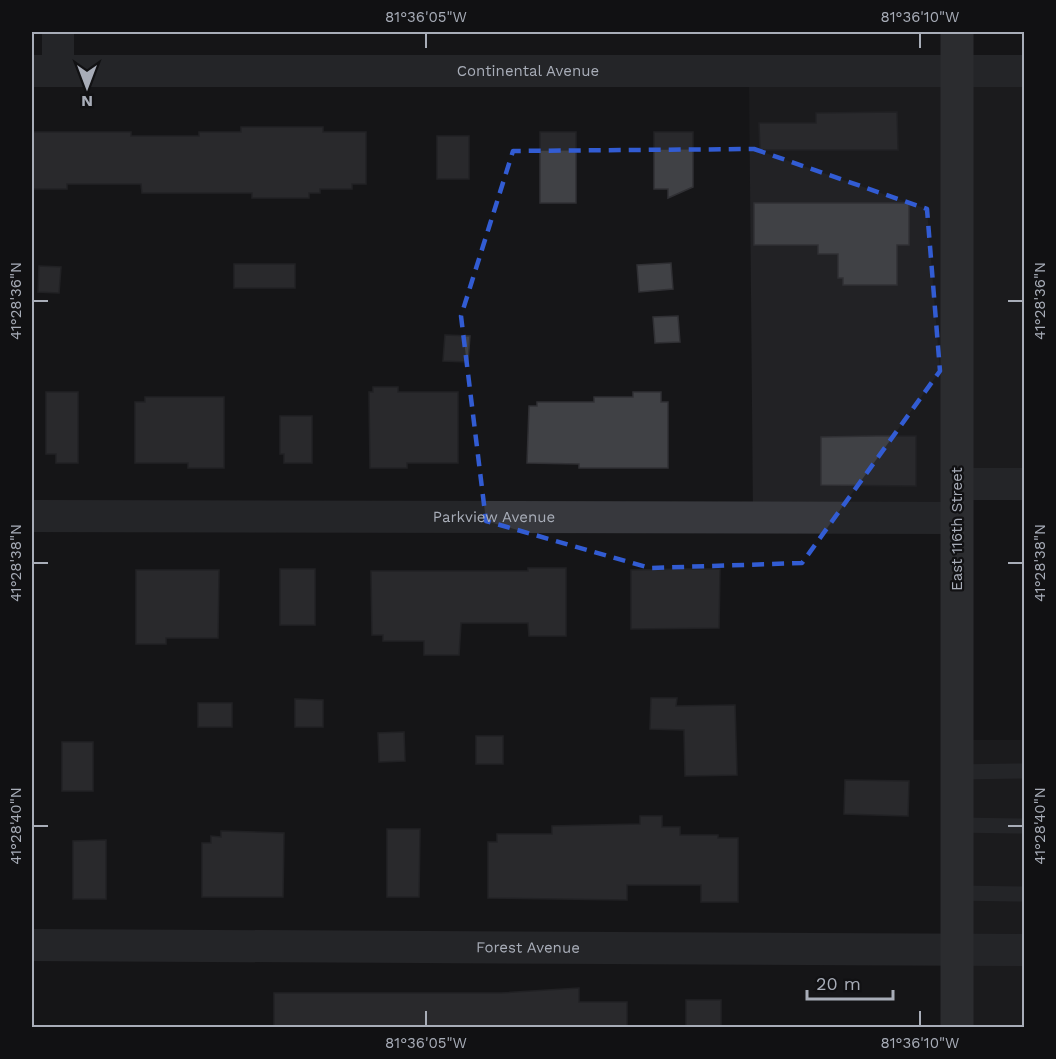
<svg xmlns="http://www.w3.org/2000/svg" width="1056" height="1059" viewBox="0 0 1056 1059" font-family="'Work Sans',sans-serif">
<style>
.built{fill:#222225}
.building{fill:#404145;stroke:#303034;stroke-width:1.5}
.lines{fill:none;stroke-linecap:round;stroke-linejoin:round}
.lane{stroke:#37383d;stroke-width:15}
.street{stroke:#37383d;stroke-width:32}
.secondary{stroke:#45474d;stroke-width:33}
.marked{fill:none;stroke:#325cd3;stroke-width:4.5;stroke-dasharray:12 8;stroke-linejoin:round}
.ticks{fill:none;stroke:#a8adb8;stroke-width:2}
.labels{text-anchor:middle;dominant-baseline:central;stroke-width:4.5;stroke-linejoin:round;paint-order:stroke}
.street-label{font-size:15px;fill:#a8adb8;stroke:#111113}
.neatline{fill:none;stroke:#a8adb8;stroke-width:2}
.ticks-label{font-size:15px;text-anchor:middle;fill:#a8adb8}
</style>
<rect width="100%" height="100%" fill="#161618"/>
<g class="built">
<polygon points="749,71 1024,71 1024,484 957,484 957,518 753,518"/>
<rect x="957" y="740" width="67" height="287"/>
</g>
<g class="building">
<polygon points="897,112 898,150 760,150 759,123 816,123 816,113"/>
<polygon points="241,127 323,127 323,132 366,132 366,184 352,184 352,189 320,189 320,193 309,193 309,198 252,198 252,193 142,193 141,184 67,184 67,189 32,189 32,132 131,132 131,136 199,136 199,132 241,132"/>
<rect x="540" y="132" width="36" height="71"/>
<polygon points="654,132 693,132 693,187 668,198 668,189 654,189"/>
<rect x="437" y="136" width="32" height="43"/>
<polygon points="754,203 909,203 909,245 897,245 897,285 843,285 843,278 838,278 838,254 818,254 818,245 754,245"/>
<polygon points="671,263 673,289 639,292 637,265"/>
<rect x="234" y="264" width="61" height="24"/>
<polygon points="39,266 61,267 59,293 38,292"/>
<polygon points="678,316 680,342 655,343 653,317"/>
<polygon points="445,335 470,336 468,362 443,361"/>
<polygon points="373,387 398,387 398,392 458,392 458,463 407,463 407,468 370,468 369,392 373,392"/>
<polygon points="46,392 78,392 78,463 56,463 56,454 46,454"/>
<polygon points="633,392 661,392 661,402 668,402 668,468 579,468 579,464 527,463 529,406 537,406 537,402 594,402 594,397 633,397"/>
<polygon points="145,397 224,397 224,468 188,468 188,463 135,463 135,402 145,402"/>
<polygon points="280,416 312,416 312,463 284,463 284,454 280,454"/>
<polygon points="875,436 916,436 916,486 821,485 821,437"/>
<polygon points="528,568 566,568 566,636 529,636 528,623 461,623 459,655 424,655 424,641 383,641 383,635 372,635 371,571 528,571"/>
<rect x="280" y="569" width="35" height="56"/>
<polygon points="685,569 720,569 719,628 631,629 631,570"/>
<polygon points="136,570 219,570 218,638 166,638 166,644 136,644"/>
<polygon points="651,698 677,698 676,706 735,705 737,775 685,776 684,730 650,729"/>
<polygon points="295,699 323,700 323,727 295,727"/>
<rect x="198" y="703" width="34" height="24"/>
<polygon points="404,732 405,761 379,762 378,733"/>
<rect x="476" y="736" width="27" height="28"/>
<rect x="62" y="742" width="31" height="49"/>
<polygon points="845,780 909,781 908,816 844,814"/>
<polygon points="640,816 662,816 662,827 680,827 680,835 718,835 718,838 738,838 738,902 701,902 701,885 627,885 627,900 488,898 488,842 497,842 497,834 552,834 552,826 640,824"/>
<polygon points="387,829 420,829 419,897 387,897"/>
<polygon points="221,831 284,833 283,897 202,897 202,843 211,843 211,836 221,837"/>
<polygon points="106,840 106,899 73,899 73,841"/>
<polygon points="579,988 579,1002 627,1002 627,1028 274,1028 274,993 501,993"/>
<rect x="686" y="1000" width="35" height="28"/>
</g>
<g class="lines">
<g class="lane">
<polyline points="957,772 1024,771"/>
<polyline points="957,825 1024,826"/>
<polyline points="957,893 1024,894"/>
</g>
<g class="street">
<polyline points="58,32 58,71"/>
<path id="s1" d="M32 71H1024"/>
<polyline points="957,484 1024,484"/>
<path id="s2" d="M32 516 957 518"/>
<path id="s3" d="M32 945 1024 950"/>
</g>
<polyline class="secondary" points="957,1028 957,32"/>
</g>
<path d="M0 0H1056V1059H0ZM754 149 927 209 940 371 802 563 650 568 486 521 461 316 513 151Z" fill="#161618" fill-opacity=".55" fill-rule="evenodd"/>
<path class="marked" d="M754 149 927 209 940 371 802 563 650 568 486 521 461 316 513 151Z"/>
<path class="ticks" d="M426 33V48M920 33V48M33 301H48M1008 301H1023M33 563H48M1008 563H1023M33 826H48M1008 826H1023M426 1011V1026M920 1011V1026"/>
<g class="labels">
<g class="street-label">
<text stroke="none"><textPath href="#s1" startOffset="496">Continental Avenue</textPath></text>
<text stroke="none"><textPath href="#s2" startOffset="462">Parkview Avenue</textPath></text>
<text transform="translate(957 529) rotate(-90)">East 116th Street</text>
<text stroke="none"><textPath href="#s3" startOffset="496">Forest Avenue</textPath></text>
</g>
</g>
<rect width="1056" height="1059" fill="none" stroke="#111113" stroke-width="66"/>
<g transform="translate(87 87) rotate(180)" stroke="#111113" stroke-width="4.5" paint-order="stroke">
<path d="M0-4.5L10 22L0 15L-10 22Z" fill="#a8adb8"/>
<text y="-9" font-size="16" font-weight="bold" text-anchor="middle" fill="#a8adb8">N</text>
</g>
<path d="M807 990v9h86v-9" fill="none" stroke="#a8adb8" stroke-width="3"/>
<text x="816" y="990" font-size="18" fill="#a8adb8" stroke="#111113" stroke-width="4.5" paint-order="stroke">20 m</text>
<rect x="33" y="33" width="990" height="993" class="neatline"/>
<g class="ticks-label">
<text x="426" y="22">81°36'05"W</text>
<text x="920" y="22">81°36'10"W</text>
<text transform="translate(1040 301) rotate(-90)" y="5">41°28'36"N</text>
<text transform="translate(16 301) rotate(-90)" y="5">41°28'36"N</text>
<text transform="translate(1040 563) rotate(-90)" y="5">41°28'38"N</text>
<text transform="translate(16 563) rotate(-90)" y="5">41°28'38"N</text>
<text transform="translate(1040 826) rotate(-90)" y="5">41°28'40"N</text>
<text transform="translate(16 826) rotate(-90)" y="5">41°28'40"N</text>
<text x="426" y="1048">81°36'05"W</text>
<text x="920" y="1048">81°36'10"W</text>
</g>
</svg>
